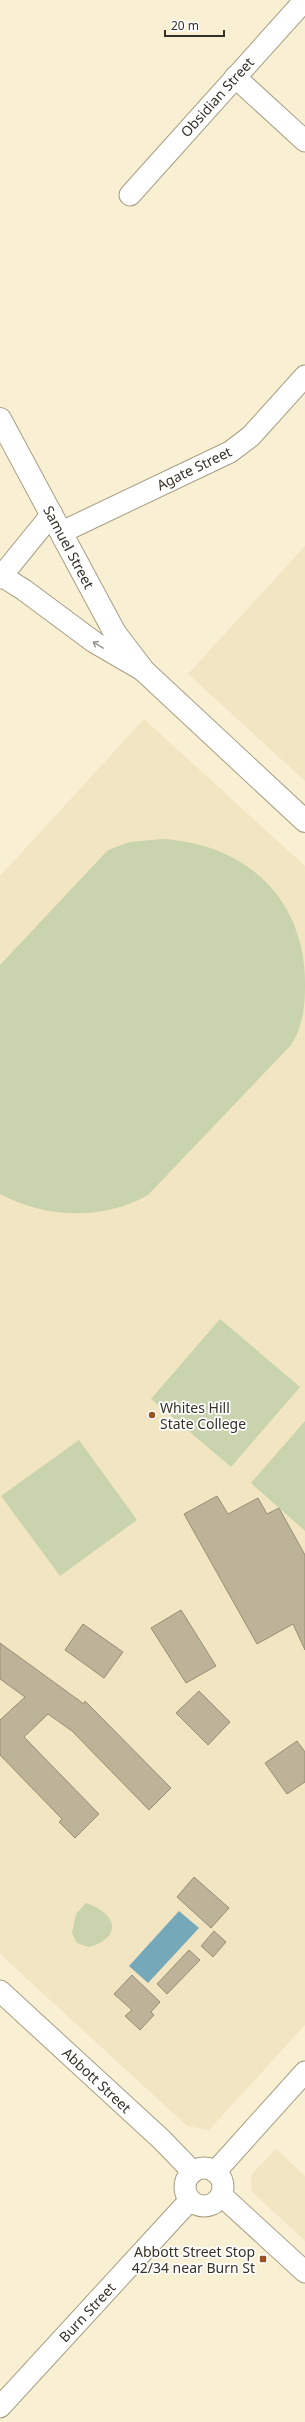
<svg xmlns="http://www.w3.org/2000/svg" width="305" height="2422" viewBox="0 0 305 2422" font-family="'Noto Sans',sans-serif">
<style>
.built{fill:#f1e6c1}
.green{fill:#c9d3ad}
.water{fill:#75a9b9}
.building{fill:#bcb398;stroke:#978f74}
.lines{fill:none;stroke-linecap:round;stroke-linejoin:round}
.street-casing{stroke:#a69e83;stroke-width:23}
.secondary-casing{stroke:#a69e83;stroke-width:24}
.street{stroke:#fff;stroke-width:21}
.secondary{stroke:#fff;stroke-width:22}
.oneway{stroke:#9a9892}
.poi-dot{fill:#975326;stroke:#fff;stroke-width:1.5}
.labels{text-anchor:middle;dominant-baseline:central;stroke-width:3.5;stroke-linejoin:round;paint-order:stroke}
.street-label{font-size:14px;fill:#353126;stroke:#fff}
.poi-label{font-size:14px;fill:#353126;stroke:#fff;text-anchor:start}
</style>
<rect width="100%" height="100%" fill="#f9f0d4"/>
<g class="built">
<polygon points="305,546 305,781 188,674"/>
<polygon points="144,719 305,866 305,2025 209,2130 187,2126 0,1954 0,876"/>
<polygon points="276,2149 305,2176 305,2241 252,2192 251,2175"/>
</g>
<g class="green">
<path d="M162 839C246 844 305 898 305 984 305 1007 303 1026 291 1045L148 1195C103 1221 45 1218 0 1194V965L108 850 130 842Z"/>
<polygon points="220,1319 300,1387 231,1467 151,1399"/>
<polygon points="305,1421 305,1531 251,1483"/>
<polygon points="79,1440 137,1520 60,1576 1,1496"/>
<path d="M86 1903C116 1913 124 1937 89 1947L77 1943 72 1933 76 1914Z"/>
</g>
<polygon class="water" points="179,1911 199,1928 148,1983 129,1966"/>
<g class="building">
<polygon points="217,1496 228,1514 258,1498 267,1514 279,1508 305,1555 305,1650 293,1624 257,1644 184,1514"/>
<polygon points="181,1610 216,1666 186,1683 151,1628"/>
<polygon points="83,1624 123,1652 104,1678 65,1650"/>
<polygon points="0,1643 84,1704 85,1701 171,1788 149,1810 72,1731 48,1714 24,1737 99,1814 75,1838 59,1822 62,1819 0,1755 0,1720 25,1697 0,1679"/>
<polygon points="199,1691 230,1722 208,1745 176,1713"/>
<polygon points="297,1741 305,1752 305,1782 287,1794 265,1763"/>
<polygon points="194,1877 229,1908 211,1928 177,1897"/>
<polygon points="214,1931 226,1942 213,1957 201,1946"/>
<polygon points="189,1950 200,1960 167,1994 157,1984"/>
<polygon points="132,1975 160,2002 151,2012 154,2015 140,2030 125,2016 132,2010 114,1994"/>
</g>
<g class="lines">
<g class="street-casing">
<g id="street">
<polyline points="235,77 305,141"/>
<polyline points="130,195 305,0"/>
<polyline points="62,532 230,452 251,436 305,376"/>
<polyline points="2,576 24,590 94,642 144,671"/>
<polyline points="0,578 52,514"/>
<polyline points="0,1991 161,2139 193,2172"/>
<circle cx="204" cy="2187" r="19"/>
<polyline points="215,2172 305,2072"/>
<polyline points="221,2195 305,2272"/>
<polyline points="0,2407 190,2200"/>
</g>
</g>
<g class="secondary-casing">
<polyline id="secondary" points="0,419 115,633 144,671 305,821"/>
</g>
<use href="#street" class="street"/>
<use href="#secondary" class="secondary"/>
</g>
<defs><path id="oneway-shaft" d="M-6 0H5M1.5-3L5.5 0L1.5 3" fill="none" stroke-width="1.6" stroke-linecap="round" stroke-linejoin="round"/></defs>
<use class="oneway" href="#oneway-shaft" transform="translate(98 645) rotate(-149)"/>
<g class="poi-dot">
<circle cx="152" cy="1415" r="4"/>
<rect x="259" y="2255" width="8" height="8" rx="2"/>
</g>
<g class="labels">
<g class="street-label">
<text transform="translate(217 97) rotate(-48)">Obsidian Street</text>
<text transform="translate(194 468) rotate(-26)">Agate Street</text>
<text transform="translate(69 547) rotate(62)">Samuel Street</text>
<text transform="translate(97 2080) rotate(43)">Abbott Street</text>
<text transform="translate(87 2312) rotate(-47)">Burn Street</text>
</g>
<g class="poi-label">
<text x="160" y="1407">Whites Hill<tspan x="160" dy="16">State College</tspan></text>
<text x="255" y="2251" text-anchor="end">Abbott Street Stop<tspan x="255" dy="16">42/34 near Burn St</tspan></text>
</g>
</g>
<path d="M165 30v6h59v-6" fill="none" stroke="#353126" stroke-width="2"/>
<text x="171" y="30" font-size="12" fill="#353126" stroke="#ffffff" stroke-width="3" paint-order="stroke">20 m</text>
</svg>
